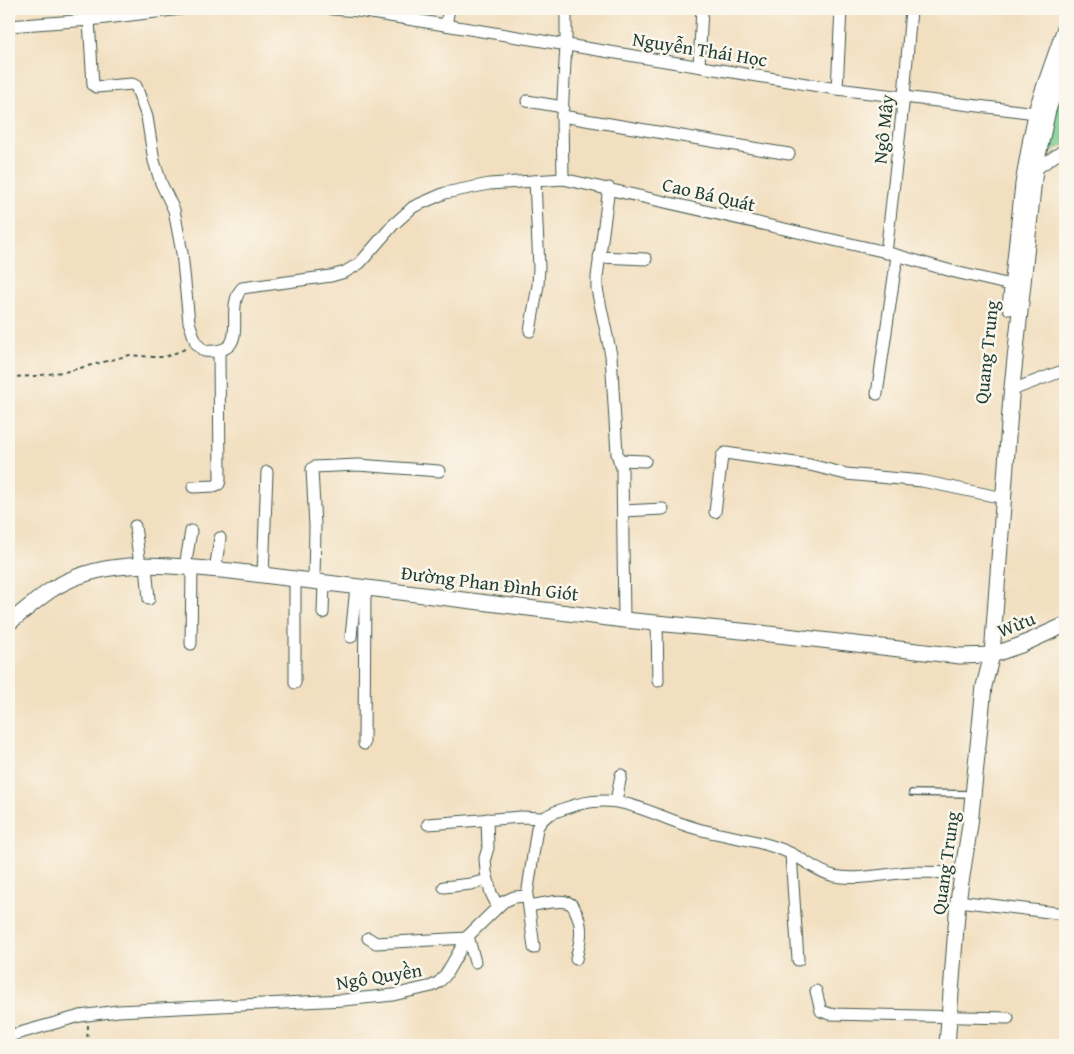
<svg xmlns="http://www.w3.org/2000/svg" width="1074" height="1054" viewBox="0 0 1074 1054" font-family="'Gentium Book Plus',serif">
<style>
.green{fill:#7acf92;stroke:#4c8663}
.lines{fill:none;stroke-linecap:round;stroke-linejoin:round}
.lane-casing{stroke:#3f5549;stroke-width:8}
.street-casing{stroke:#3f5549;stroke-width:13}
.secondary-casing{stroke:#3f5549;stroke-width:17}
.path{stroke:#3f5549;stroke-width:2;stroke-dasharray:4 4;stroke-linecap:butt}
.lane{stroke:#fff;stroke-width:5.5}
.street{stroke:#fff;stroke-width:11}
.secondary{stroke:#fff;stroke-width:15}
.labels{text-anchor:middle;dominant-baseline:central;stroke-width:5;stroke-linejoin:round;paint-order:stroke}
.street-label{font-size:19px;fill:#1f3d34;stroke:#fbf7ec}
</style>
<rect width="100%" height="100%" fill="#fbf7ec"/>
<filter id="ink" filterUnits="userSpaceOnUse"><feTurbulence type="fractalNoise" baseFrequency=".02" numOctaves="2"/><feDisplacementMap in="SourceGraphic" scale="10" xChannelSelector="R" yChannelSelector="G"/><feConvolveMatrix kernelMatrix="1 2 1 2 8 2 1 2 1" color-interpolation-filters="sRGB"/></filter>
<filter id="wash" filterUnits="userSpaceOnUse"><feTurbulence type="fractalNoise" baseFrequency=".0096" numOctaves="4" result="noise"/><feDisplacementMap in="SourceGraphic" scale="20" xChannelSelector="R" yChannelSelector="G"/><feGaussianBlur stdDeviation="1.12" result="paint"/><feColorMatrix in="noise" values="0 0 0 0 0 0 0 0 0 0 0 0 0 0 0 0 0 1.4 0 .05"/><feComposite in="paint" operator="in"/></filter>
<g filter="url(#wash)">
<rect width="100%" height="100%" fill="#f2dfc0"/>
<polygon class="green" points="1065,76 1065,144 1043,157 1054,114"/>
</g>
<g filter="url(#ink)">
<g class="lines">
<g class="lane-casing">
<polyline id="lane" points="912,793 973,794"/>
</g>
<g class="street-casing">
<g id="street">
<polyline points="332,9 359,11 837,89 1036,113"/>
<path d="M89 20 93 85 96 87 132 84 136 86 147 117 154 161 161 183 174 210 182 253 189 322 196 343 204 351C255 355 222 310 242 288L331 276 345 272 360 263 393 225 413 207 445 193 489 184 563 179 882 251 955 272 1019 287"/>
<polyline points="446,25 449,9"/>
<polyline points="9,26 89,20 181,9"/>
<polyline points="699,66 702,9"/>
<polyline points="837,89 841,9"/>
<polyline points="527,101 563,107"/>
<polyline points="562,116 789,154"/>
<polyline points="1032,172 1065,149"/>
<polyline points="563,179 562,116 566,45 566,9"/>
<polyline points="609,188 597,277 597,289 611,355 617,454 622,468 624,620"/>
<polyline points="886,253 904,96 911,9"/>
<polyline points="599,257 646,259"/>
<polyline points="530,331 538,285 539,267 535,181"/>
<polyline points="1012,390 1065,370"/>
<polyline points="877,394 897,256"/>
<polyline points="619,460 645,461"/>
<polyline points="193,487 214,486 219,484 220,480 219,351"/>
<polyline points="623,511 663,509"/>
<polyline points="715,512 722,456 725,453 810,465 846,474 922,481 994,496"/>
<polyline points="135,526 140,565"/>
<polyline points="146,565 149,599"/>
<polyline points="185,567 191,531"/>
<polyline points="215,570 220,538"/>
<polyline points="263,575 267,472"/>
<polyline points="295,579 295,683"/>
<polyline points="314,582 315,526 312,469 314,467 358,465 439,471"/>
<polyline points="323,613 324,583"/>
<polyline points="657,623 658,681"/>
<polyline points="351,637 356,587"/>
<polyline points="191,644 192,567"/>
<polyline points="364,744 365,588"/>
<polyline points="616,801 621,775"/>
<polyline points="487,819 488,848 485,858 486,872 491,893 498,907"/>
<polyline points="428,824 521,817 542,818"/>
<polyline points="791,854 798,960"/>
<polyline points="444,887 471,884 488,880"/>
<polyline points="528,900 534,948"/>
<polyline points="958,901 1065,914"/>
<path d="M529 906C540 905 558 898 569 903 572 904 575 909 576 912 584 928 580 942 576 959"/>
<polyline points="468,936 475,962"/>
<polyline points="368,938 376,943 467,938"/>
<polyline points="816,991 821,1011 830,1014 1008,1018"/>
<path d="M9 1036 80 1016 118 1011 344 1000 393 995 432 986 439 982 445 976 468 936 503 902 514 897 527 896 537 828C544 815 550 814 563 809 619 787 647 815 698 829 728 837 762 840 790 853 805 860 817 872 834 876 857 881 889 873 913 872 930 872 946 873 963 873"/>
</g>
</g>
<g class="secondary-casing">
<g id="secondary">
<polyline points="1010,307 1023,184 1031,138 1038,105 1065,28"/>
<path d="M9 623C23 612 36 600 51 590 105 555 171 566 231 571L624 620 752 632 960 656 992 655 1021 645 1065 625"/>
<polyline points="947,1045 958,901 970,825 984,686 992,655 1011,397 1035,169 1048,110 1065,60"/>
</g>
</g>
<g class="path">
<polyline points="9,377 35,376 69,371 130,355 153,357 165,357 188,348"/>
<polyline points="87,1045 88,1025"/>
</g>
<use href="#lane" class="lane"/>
<use href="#street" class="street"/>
<use href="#secondary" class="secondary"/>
</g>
</g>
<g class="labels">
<g class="street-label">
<text transform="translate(700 49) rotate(9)">Nguyễn Thái Học</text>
<text transform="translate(883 129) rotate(-84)">Ngô Mây</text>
<text transform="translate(709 194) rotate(13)">Cao Bá Quát</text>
<text transform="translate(986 352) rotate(-84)">Quang Trung</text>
<text transform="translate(490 583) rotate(7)">Đường Phan Đình Giót</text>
<text transform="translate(1016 624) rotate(-22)">Wừu</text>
<text transform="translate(945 863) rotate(-82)">Quang Trung</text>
<text transform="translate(379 976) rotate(-9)">Ngô Quyền</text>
</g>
</g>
<rect width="1074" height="1054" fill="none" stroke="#fbf7ec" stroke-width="30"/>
</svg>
